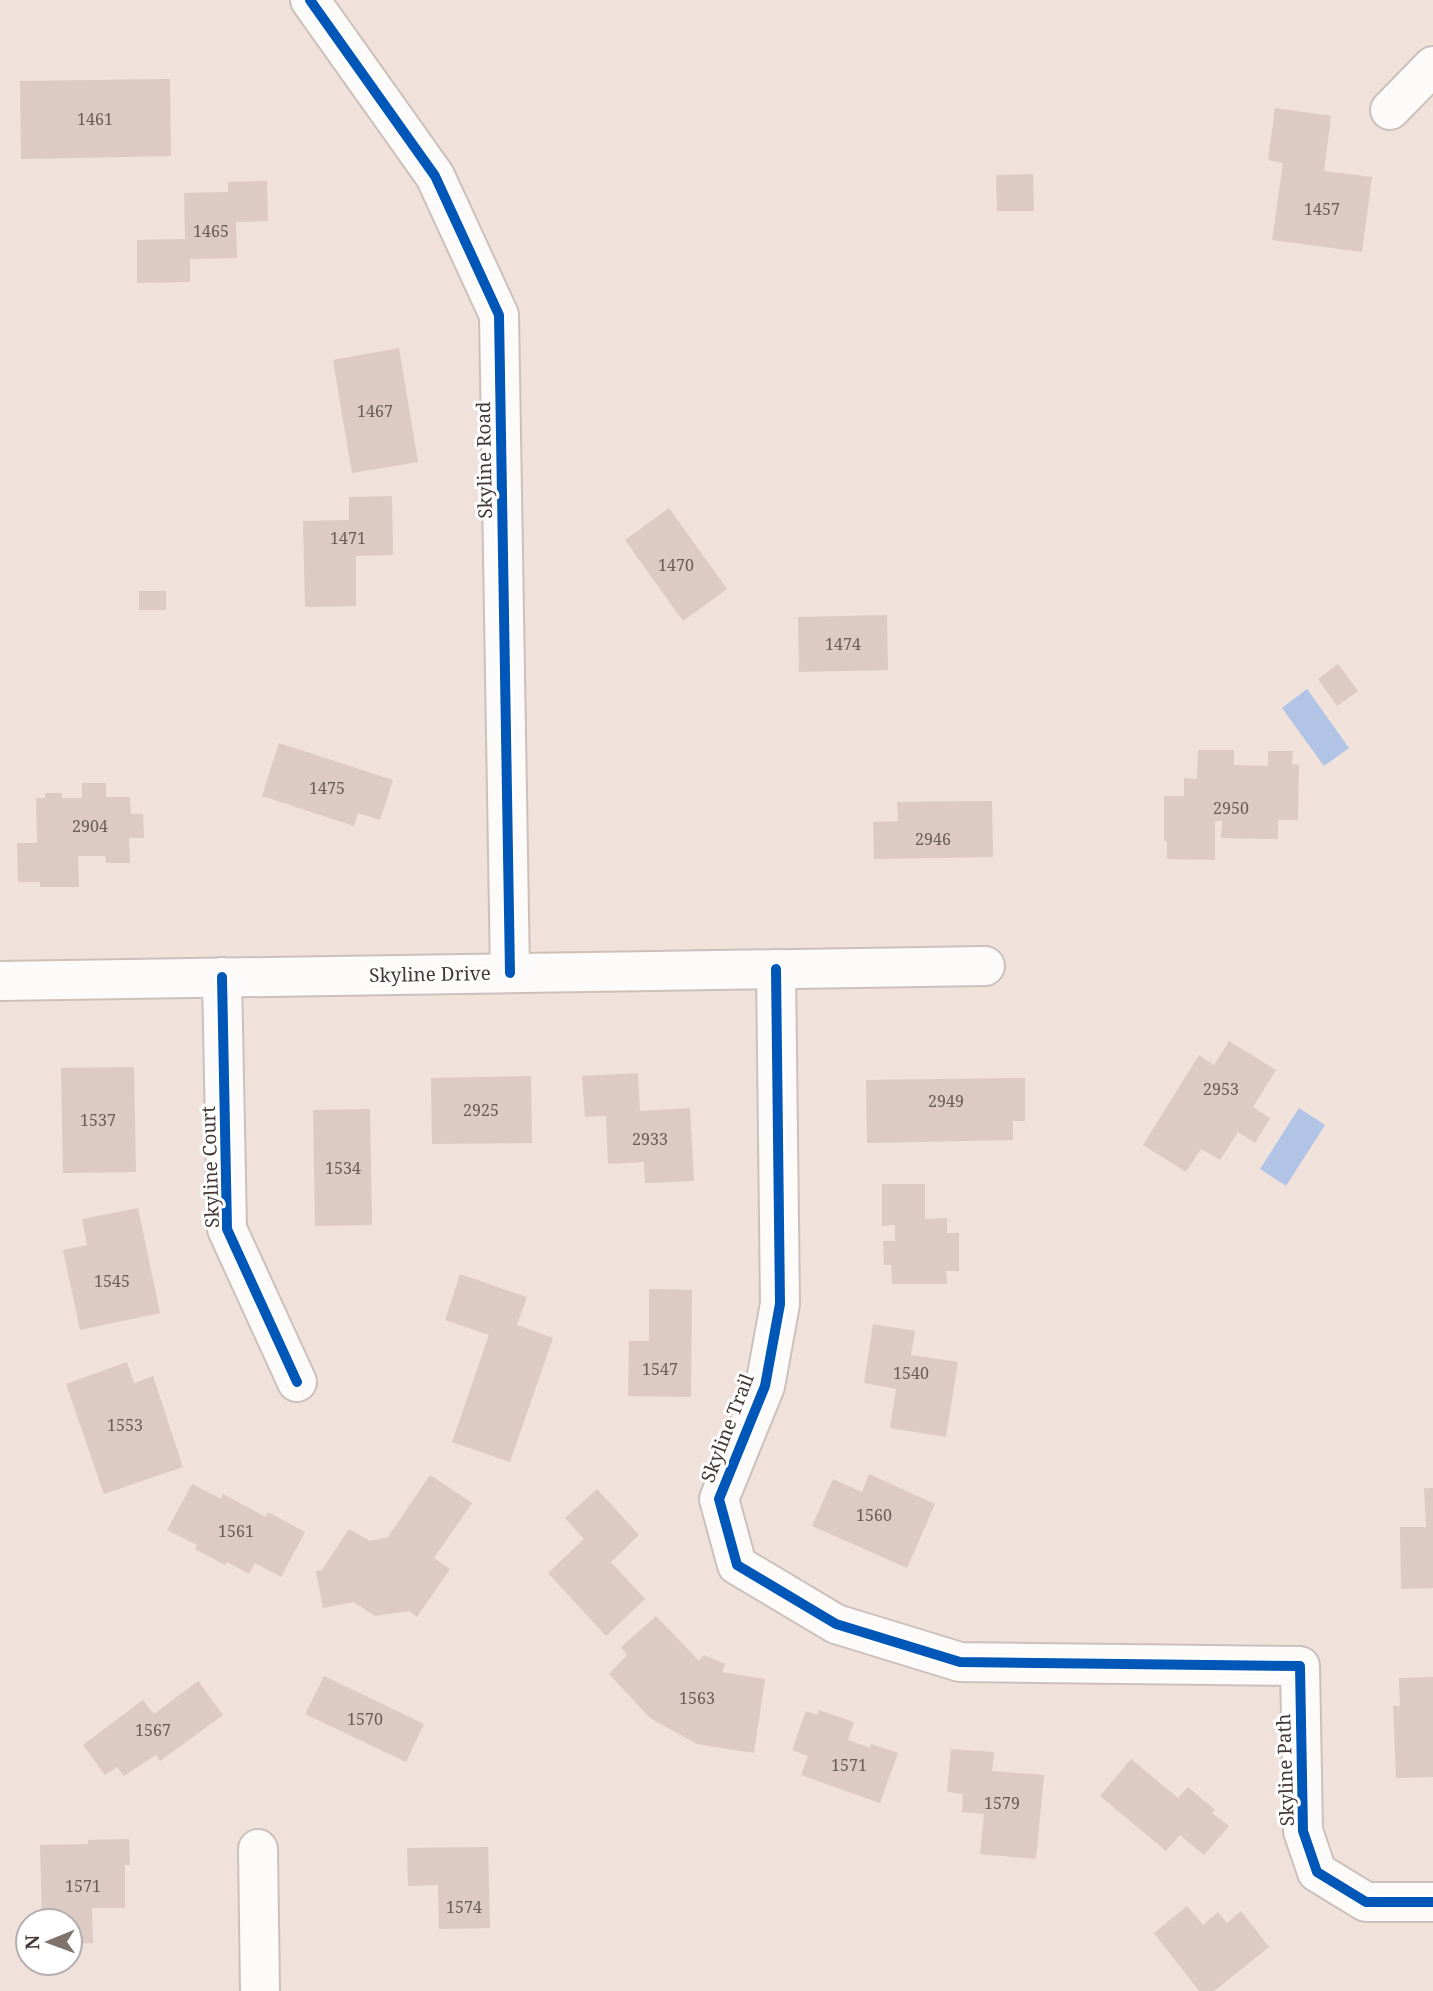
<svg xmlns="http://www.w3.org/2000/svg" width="1433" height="1991" viewBox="0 0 1433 1991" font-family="'Noto Serif',serif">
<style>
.water{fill:#b2c4e5}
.building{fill:#dccac3}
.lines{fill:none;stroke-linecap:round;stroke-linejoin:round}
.minor-casing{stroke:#ccc0bb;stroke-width:42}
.minor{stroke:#fdfafa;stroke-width:38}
.cycleway-casing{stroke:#fff;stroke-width:15}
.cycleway{stroke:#0057b8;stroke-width:10}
.labels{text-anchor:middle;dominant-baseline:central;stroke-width:6;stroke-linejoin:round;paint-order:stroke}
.number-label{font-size:16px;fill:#695c58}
.street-label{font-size:19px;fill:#433834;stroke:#fff}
</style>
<rect width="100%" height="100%" fill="#f0e1db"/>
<g class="water">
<polygon points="1307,689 1349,748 1324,766 1282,708"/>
<polygon points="1299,1108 1325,1125 1286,1186 1260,1169"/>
</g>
<g class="building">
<polygon points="170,79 171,156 21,159 20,81"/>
<polygon points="1275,108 1331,116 1324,171 1372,177 1362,252 1272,240 1283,163 1268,160"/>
<polygon points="1033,174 1034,211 997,211 996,175"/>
<polygon points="267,181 268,221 236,222 237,258 190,259 190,282 137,283 137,240 185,239 184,193 228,192 228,182"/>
<polygon points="399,348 418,462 352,473 333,360"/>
<polygon points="392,496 393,555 356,556 356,606 305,607 303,521 349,520 349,497"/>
<polygon points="669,508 727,589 683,621 625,540"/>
<rect x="139" y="591" width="27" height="19"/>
<polygon points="887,615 888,670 799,672 798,617"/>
<polygon points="1338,664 1358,691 1337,706 1318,679"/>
<polygon points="279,743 393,780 380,820 358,813 354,826 262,796"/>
<polygon points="1198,750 1234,750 1234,765 1268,766 1268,751 1293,751 1292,764 1299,765 1298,820 1278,820 1278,839 1221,838 1222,821 1215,821 1215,860 1167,859 1167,841 1164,841 1164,796 1184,796 1184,778 1197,779"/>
<polygon points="82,783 106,783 106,797 130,797 131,814 143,814 144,838 129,838 130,863 106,863 105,856 78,856 79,887 40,887 40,882 18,882 17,843 37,843 36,798 45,798 45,793 62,793 62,798 82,798"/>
<polygon points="992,801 993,857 874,859 873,822 898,821 897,802"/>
<polygon points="1229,1041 1276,1070 1253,1107 1270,1118 1255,1143 1238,1132 1220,1160 1201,1149 1186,1172 1143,1145 1199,1055 1214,1065"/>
<polygon points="134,1067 136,1172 63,1173 61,1068"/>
<polygon points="638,1073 640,1111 690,1108 694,1181 645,1183 644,1162 608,1164 606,1116 585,1117 582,1076"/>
<polygon points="531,1076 532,1143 432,1144 431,1078"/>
<polygon points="1025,1078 1025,1121 1013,1121 1013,1140 867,1143 866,1080"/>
<polygon points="370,1109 372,1225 315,1226 313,1110"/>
<polygon points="882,1184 925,1184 925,1219 947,1218 947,1233 959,1233 959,1271 946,1271 947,1284 892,1284 891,1265 884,1265 883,1241 895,1241 895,1225 882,1226"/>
<polygon points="138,1208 160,1313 80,1330 63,1250 87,1245 82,1219"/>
<polygon points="460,1274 527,1297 517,1325 553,1338 510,1462 452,1442 489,1335 445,1320"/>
<polygon points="649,1289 692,1290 691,1397 628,1396 629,1341 649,1341"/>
<polygon points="873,1324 915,1331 911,1355 958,1362 946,1437 890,1428 896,1389 864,1383"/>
<polygon points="127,1362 134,1383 153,1376 183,1467 104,1494 66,1384"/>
<polygon points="869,1474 935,1504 907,1568 812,1526 833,1479 862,1492"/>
<polygon points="430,1475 472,1503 434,1558 450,1569 417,1617 409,1611 375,1616 354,1602 323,1608 316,1571 322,1570 349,1529 370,1541 388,1537"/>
<polygon points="192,1484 221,1499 223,1494 266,1517 268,1512 305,1532 281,1577 255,1563 249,1574 227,1562 225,1565 195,1549 197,1545 167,1530"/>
<polygon points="1424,1488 1433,1488 1433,1588 1401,1589 1400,1527 1426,1527"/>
<polygon points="597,1489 639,1535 611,1562 645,1599 606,1636 548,1573 584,1539 565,1518"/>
<polygon points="656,1616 699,1661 704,1655 725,1664 722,1672 765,1679 754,1753 697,1744 650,1718 609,1674 627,1655 621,1647"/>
<polygon points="324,1676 424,1724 406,1762 305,1714"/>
<polygon points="1433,1677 1433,1777 1396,1778 1393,1706 1400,1706 1399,1678"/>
<polygon points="198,1681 223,1715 160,1761 156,1755 124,1776 117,1767 105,1775 83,1745 143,1700 154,1714"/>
<polygon points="819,1710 854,1722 848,1740 870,1748 871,1744 898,1753 880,1803 801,1775 808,1756 792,1750 806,1711 817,1715"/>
<polygon points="951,1749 994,1752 992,1771 1044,1775 1036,1859 980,1854 984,1814 962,1812 963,1794 947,1792"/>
<polygon points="1131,1759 1178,1798 1188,1787 1215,1810 1212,1813 1229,1826 1204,1855 1180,1835 1166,1851 1100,1796"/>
<polygon points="129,1839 130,1865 125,1865 125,1908 92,1908 93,1943 70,1944 70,1921 42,1921 40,1845 88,1844 88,1840"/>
<polygon points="488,1847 490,1928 439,1929 438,1885 408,1886 407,1848"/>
<polygon points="1187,1906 1203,1925 1218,1912 1227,1923 1241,1911 1269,1947 1214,1991 1199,1991 1154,1933"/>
</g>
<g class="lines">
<g class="minor-casing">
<g id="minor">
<polyline points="310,0 435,176 499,315 510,973"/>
<polyline points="1390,110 1433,66"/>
<polyline points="776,969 780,1304 765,1386 719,1499 737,1565 836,1624 960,1662 1300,1666 1303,1831 1317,1872 1366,1902 1433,1902"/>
<polyline points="222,977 227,1229 297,1382"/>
<polyline points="0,981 985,966"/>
<polyline points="258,1849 260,1991"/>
</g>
</g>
<use href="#minor" class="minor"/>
<g class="cycleway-casing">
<g id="cycleway">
<polyline points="310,0 435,176 499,315 510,973"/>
<polyline points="776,969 780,1304 765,1386 719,1499 737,1565 836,1624 960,1662 1300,1666 1303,1831 1317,1872 1366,1902 1433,1902"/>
<polyline points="222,977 227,1229 297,1382"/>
</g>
</g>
<use href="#cycleway" class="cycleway"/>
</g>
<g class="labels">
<g class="number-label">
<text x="95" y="119">1461</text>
<text x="1322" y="209">1457</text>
<text x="211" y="231">1465</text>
<text x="375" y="411">1467</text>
<text x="348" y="538">1471</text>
<text x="676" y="565">1470</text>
<text x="843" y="644">1474</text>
<text x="327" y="788">1475</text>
<text x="1231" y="808">2950</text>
<text x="90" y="826">2904</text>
<text x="933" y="839">2946</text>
<text x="1221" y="1089">2953</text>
<text x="946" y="1101">2949</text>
<text x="481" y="1110">2925</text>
<text x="98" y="1120">1537</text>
<text x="650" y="1139">2933</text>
<text x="343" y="1168">1534</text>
<text x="112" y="1281">1545</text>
<text x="660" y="1369">1547</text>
<text x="911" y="1373">1540</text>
<text x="125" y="1425">1553</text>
<text x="874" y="1515">1560</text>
<text x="236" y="1531">1561</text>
<text x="697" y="1698">1563</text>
<text x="365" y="1719">1570</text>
<text x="153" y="1730">1567</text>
<text x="849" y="1765">1571</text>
<text x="1002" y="1803">1579</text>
<text x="83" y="1886">1571</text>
<text x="464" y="1907">1574</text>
</g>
<g class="street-label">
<text transform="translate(484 460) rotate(-91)">Skyline Road</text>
<text transform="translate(430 974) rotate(-1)">Skyline Drive</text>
<text transform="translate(210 1167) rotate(-92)">Skyline Court</text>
<text transform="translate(727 1428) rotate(-69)">Skyline Trail</text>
<text transform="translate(1285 1770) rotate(-92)">Skyline Path</text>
</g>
</g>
<g transform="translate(49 1942) rotate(269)"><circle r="33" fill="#ffffff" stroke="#b4afae" stroke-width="2"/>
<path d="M0-5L12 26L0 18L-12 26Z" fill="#80736e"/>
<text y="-10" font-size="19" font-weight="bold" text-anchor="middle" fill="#433834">N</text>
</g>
</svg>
